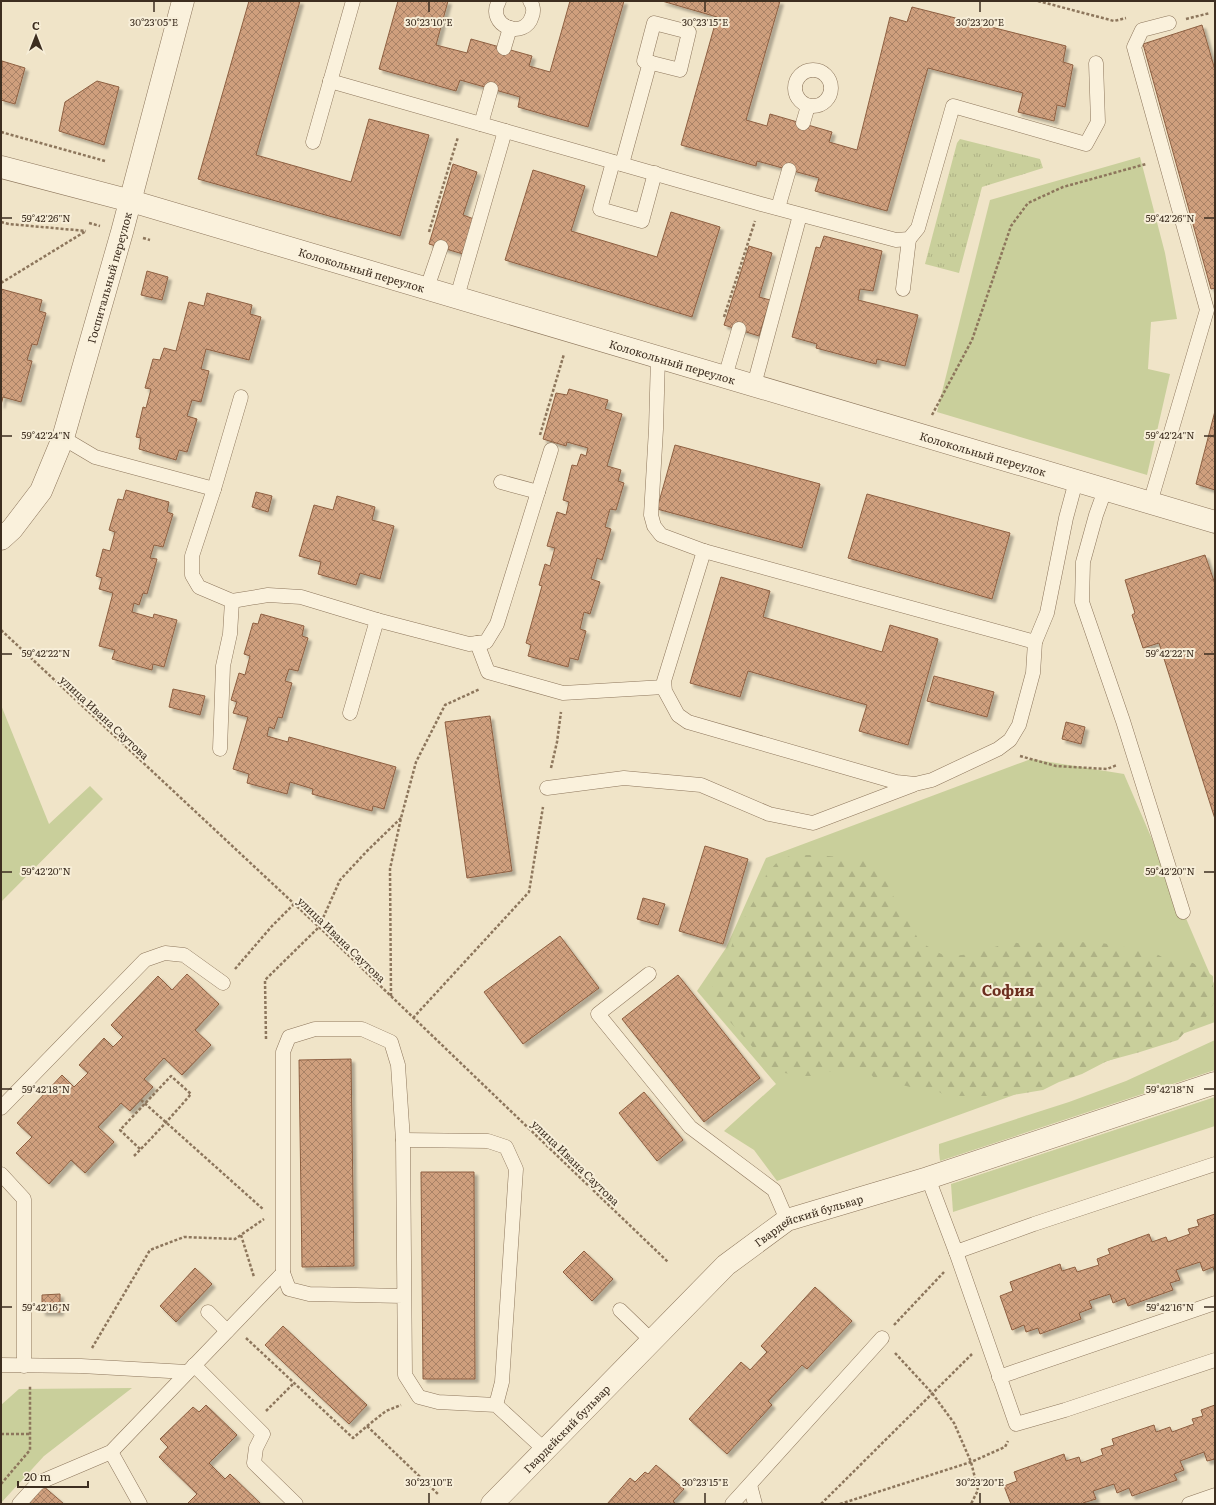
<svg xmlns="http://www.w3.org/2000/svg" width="1216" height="1505" viewBox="0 0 1216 1505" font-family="Literata,serif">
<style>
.green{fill:#c9cf9b}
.forest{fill:url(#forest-firs)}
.park{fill:url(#park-tufts)}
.building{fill:url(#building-cross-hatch);stroke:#8d5f41;filter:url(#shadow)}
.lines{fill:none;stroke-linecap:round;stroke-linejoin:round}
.service-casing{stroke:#8d765c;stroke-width:15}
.minor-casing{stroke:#8d765c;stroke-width:23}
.path{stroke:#8d765c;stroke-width:2.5;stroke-dasharray:3 2;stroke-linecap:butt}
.service{stroke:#faf1dc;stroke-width:14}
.minor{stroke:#faf1dc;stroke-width:22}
.ticks{fill:none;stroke:#3d2e20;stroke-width:1.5}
.labels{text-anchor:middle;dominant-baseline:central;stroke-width:4;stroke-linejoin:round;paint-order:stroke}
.street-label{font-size:11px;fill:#3d2e20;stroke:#f7eed8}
.district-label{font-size:15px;font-weight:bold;fill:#6b2e1e;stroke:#f7eed8}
.ticks-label{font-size:10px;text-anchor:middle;fill:#3d2e20;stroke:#f7eed8;stroke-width:4;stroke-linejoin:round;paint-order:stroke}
</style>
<defs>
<pattern id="forest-firs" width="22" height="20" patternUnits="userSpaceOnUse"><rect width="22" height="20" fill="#c9cf9b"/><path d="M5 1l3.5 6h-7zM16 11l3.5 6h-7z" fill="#aeb285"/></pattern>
<pattern id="park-tufts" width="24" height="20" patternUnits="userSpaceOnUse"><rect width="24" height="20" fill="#c9cf9b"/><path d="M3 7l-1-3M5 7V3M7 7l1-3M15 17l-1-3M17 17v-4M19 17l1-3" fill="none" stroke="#aeb285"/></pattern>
<pattern id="building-cross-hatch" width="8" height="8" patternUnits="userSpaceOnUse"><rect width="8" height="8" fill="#cf9f7d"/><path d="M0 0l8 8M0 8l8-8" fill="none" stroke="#a98266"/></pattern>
<filter id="shadow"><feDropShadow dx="3.5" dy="3.5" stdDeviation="1" flood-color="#0004"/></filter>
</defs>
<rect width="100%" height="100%" fill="#f0e4c8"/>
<g class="green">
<polygon points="1140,157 1165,253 1177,319 1151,322 1148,369 1170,374 1147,475 937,412 990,200"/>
<polygon points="1,705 49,824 90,786 103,799 1,902"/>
<polygon points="1031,759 1124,774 1215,986 1215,1022 777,1181 754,1150 724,1131 776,1084 697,991 726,948 766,858"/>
<polygon points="1215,1040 1215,1070 940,1161 939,1152 939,1144 1069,1102 1126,1081"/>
<polygon points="1215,1097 1215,1126 953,1212 951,1184"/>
<polygon points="132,1388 44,1456 1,1503 1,1405 19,1389"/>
</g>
<polygon class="forest" points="792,855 818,855 849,858 859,859 870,864 887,880 896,903 911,926 920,942 943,955 952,956 971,954 1008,943 1078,942 1102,943 1153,952 1162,957 1184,960 1193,963 1213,976 1213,992 1215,1001 1206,1017 1185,1032 1178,1040 1140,1052 1107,1061 1082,1074 1059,1082 1043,1090 1006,1096 953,1096 944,1095 936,1090 918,1089 874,1078 869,1072 861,1070 846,1071 819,1072 811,1076 801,1076 774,1071 715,1005 712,992 713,977 723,964 731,948 735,934 756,897 762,891 766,875 778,861"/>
<polygon class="park" points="960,139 1040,159 1043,168 982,187 959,273 925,264 957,143"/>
<g class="building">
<polygon points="249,1 300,1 256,155 351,182 369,119 429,135 400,236 198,179"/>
<polygon points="398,1 448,1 436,45 467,53 471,39 532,56 529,66 550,72 570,1 624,1 588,127 518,107 520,97 460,80 456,91 379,69"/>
<polygon points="662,1 780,1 746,120 767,126 770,114 832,132 829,142 857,150 890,17 907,22 912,7 1066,46 1063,62 1073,65 1065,107 1057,105 1054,121 1018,112 1023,93 928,68 887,211 815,191 819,178 757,161 756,166 681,145 717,17"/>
<polygon points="1202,25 1215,70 1215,288 1211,289 1143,44"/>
<polygon points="2,61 25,68 15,104 1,100"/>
<polygon points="97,81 119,87 104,145 59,131 65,102"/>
<polygon points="453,164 477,172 463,215 474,219 463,254 429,244"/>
<polygon points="533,170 585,186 571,231 657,257 671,212 720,227 692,317 505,260"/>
<polygon points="824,236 882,251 873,291 860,289 858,300 918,315 905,366 877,359 876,364 816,348 817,344 792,337 816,247 820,248"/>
<polygon points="749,246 772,253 759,297 770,300 759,336 724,325"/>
<polygon points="147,271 168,277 162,300 141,295"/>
<polygon points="1,289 42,300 39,311 46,313 37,345 32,344 27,360 32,361 21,402 3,397 1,405"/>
<polygon points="207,293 252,305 250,314 261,317 249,360 206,349 201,369 209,371 201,402 192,400 187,416 197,419 187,452 179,450 176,460 139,449 141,438 136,437 143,407 146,408 151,389 145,388 153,359 160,360 164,348 176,351 189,302 204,306"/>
<polygon points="569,389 608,400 605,409 622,414 607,466 621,470 618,481 624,483 616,510 610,509 605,527 611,529 602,560 597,558 591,579 600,582 590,614 584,612 580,629 586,631 578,660 570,658 568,667 528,656 531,645 526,643 542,586 539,585 545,564 550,566 555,548 547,546 557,512 566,515 569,502 563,500 572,465 577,466 581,454 586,456 588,448 567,442 566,446 543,439 556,393 567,395"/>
<polygon points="1215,411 1215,490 1196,484"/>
<polygon points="675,445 820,484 802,548 657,509"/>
<polygon points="126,490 169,502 167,512 173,514 163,547 154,545 150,558 157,559 147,594 143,593 139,605 134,603 132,612 153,618 154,614 177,620 164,667 153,664 152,670 112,659 115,650 99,646 113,593 99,589 102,578 96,576 103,549 110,551 115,532 109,530 118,499 123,500"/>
<polygon points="256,492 272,496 268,512 252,507"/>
<polygon points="867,494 1010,533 992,599 848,558"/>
<polygon points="337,496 375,507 372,520 394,526 380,579 360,573 356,585 318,574 321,562 299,556 314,505 333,510"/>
<polygon points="1205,555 1215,584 1215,819 1159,643 1143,648 1132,615 1135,613 1125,580"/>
<polygon points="721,577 770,591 763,617 882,652 890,625 938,639 908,745 859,731 867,705 748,671 740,697 690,683"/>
<polygon points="261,614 304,626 302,636 308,638 298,671 289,669 285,681 292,683 282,718 278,717 274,729 269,727 267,736 288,742 289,737 396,767 384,809 373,806 372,811 312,794 313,789 290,782 287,794 247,783 249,774 233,769 248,717 233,713 237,702 231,700 239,673 245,675 250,656 244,654 253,623 258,624"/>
<polygon points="934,676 994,692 987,717 927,701"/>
<polygon points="173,689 205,696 200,715 169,707"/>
<polygon points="490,716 512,871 467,878 445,722"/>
<polygon points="1066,722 1085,727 1081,744 1062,739"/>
<polygon points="705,846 748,859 723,944 679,931"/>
<polygon points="643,898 665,904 658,925 637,919"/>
<polygon points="560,936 599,988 523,1044 484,992"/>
<polygon points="187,974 219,1004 195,1030 211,1045 182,1075 164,1058 144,1079 153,1087 130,1111 121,1103 98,1127 114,1142 85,1173 71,1160 49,1184 16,1153 32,1137 17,1123 62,1075 74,1087 88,1073 79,1065 104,1038 113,1047 123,1037 111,1025 158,976 172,990"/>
<polygon points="678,975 760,1078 704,1122 622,1019"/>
<polygon points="351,1059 354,1266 302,1267 299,1060"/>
<polygon points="644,1092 683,1140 657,1161 619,1113"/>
<polygon points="421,1172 474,1172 475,1379 423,1379"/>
<polygon points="1215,1214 1215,1273 1213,1267 1203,1271 1200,1262 1176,1270 1180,1280 1170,1283 1173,1290 1128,1306 1125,1298 1113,1303 1110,1294 1089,1301 1092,1308 1079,1313 1081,1319 1040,1334 1038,1328 1026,1332 1024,1325 1012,1330 1000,1296 1013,1291 1010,1282 1060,1264 1062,1271 1075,1267 1077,1272 1099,1265 1097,1259 1110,1254 1108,1249 1149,1234 1152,1242 1166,1237 1168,1242 1190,1234 1188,1229 1199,1226 1197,1220"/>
<polygon points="584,1251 613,1279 592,1301 563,1272"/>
<polygon points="195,1268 212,1284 176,1322 160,1306"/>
<polygon points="815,1287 852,1321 807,1369 802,1365 768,1401 772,1405 727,1454 689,1419 741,1362 750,1370 767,1352 761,1346"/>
<polygon points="60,1294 60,1312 42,1312 42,1295"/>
<polygon points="283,1326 367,1405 349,1424 265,1345"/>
<polygon points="206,1405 237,1435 209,1463 225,1479 230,1474 261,1504 187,1504 197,1494 159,1457 168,1447 160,1439 193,1407 199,1412"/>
<polygon points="1215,1405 1215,1459 1207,1461 1204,1452 1180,1461 1184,1470 1174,1474 1177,1480 1132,1496 1129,1488 1117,1493 1114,1484 1093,1491 1096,1499 1083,1503 1083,1504 1011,1504 1004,1486 1017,1481 1014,1472 1064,1454 1066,1461 1079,1457 1081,1463 1103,1455 1101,1449 1114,1445 1112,1439 1154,1425 1156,1432 1170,1427 1172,1432 1194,1424 1192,1419 1203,1416 1201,1410"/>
<polygon points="656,1465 684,1489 673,1501 676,1504 607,1504 630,1478 635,1482 645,1472 648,1474"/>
<polygon points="42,1485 64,1504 25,1504"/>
</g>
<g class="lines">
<g class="service-casing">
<g id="service">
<path d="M499 1C485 26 525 41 532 16 534 11 533 5 530 1"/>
<polygon points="654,23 689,32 680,70 644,61"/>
<polyline points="504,48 510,28"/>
<circle cx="813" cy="88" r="18"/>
<polyline points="330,81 761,204 896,240 909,239 918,228 953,106 1086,144 1098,122 1096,63"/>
<polyline points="803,123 808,106"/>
<polyline points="481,124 491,89"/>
<polyline points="313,142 353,1"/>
<polyline points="613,162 600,209 642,221 655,173"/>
<polyline points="622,164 650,62"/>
<polyline points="778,208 789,170"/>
<polyline points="427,288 441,247"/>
<polyline points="903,289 909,239"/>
<polyline points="457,297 505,131"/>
<polyline points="658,357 656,429 651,515 654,526 661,535 704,551 1035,642 1047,613 1066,518 1076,481"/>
<polyline points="725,377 739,329"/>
<polyline points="754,385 800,215"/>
<polyline points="63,438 95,457 214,489 241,397"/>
<polyline points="501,482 538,492"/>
<polyline points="214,489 192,556 192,575 199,587 232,601 230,634 223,666 220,749"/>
<polyline points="1105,490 1096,515 1083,562 1082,602 1123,721 1183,912"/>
<polyline points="1150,503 1207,310 1134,47 1142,30 1169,23"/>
<polyline points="704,551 664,681 665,691 678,715 688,722 896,782 915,784 932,780 998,749 1010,740 1019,725 1033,673 1035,642"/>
<polyline points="232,601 268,595 301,597 377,620 350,713"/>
<polyline points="377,620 469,644 486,642 497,624 551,450"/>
<polyline points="477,643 488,672 563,693 664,687"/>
<polyline points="547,788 624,778 701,785 769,814 813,823 913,785"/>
<polyline points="649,974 598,1014 690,1127 774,1190 787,1220"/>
<polyline points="1,1108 145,960 165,953 184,955 223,983"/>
<polyline points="403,1140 488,1141 506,1147 516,1169 502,1382 496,1405"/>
<polyline points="1,1174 24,1199 24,1366"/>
<polyline points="928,1178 956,1252 1034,1224 1215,1164"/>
<polyline points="956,1252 1016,1424 1065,1410 1215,1360"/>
<polyline points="403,1296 309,1294 289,1289 283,1273 283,1052 289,1037 315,1029 362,1029 391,1042 398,1065 403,1140 405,1375 419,1397 438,1402 496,1405 545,1450"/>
<polyline points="620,1310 652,1341"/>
<polyline points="208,1312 227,1331"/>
<polyline points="1,1365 81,1366 187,1372"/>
<polyline points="194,1365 263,1434 256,1448 254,1463 296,1504"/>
<polyline points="999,1377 1215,1303"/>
<polyline points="111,1452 140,1504"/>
<polyline points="750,1485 755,1504"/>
<polyline points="19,1504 38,1483 111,1452 283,1273"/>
<polyline points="732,1504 882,1338"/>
<polyline points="1189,1504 1215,1495"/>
</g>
</g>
<g class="minor-casing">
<g id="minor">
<path id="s1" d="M1 167 131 201 1215 522"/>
<path id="s2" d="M1 539 12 529 41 491 63 438 122 232 183 1"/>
<path id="s3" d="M492 1504 726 1265 787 1220 928 1178 1215 1083"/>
</g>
</g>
<g class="path">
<polyline points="1038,1 1114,21 1126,18"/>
<polyline points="1186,19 1210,13"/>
<polyline points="1,132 105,161"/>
<polyline points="1,222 9,224 86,231"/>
<polyline points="89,223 100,226"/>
<polyline points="429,232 458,137"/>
<polyline points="143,238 150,240"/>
<polyline points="1,283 86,231"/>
<polyline points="724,317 755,221"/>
<polyline points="932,415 972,340 1011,226 1028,203 1063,187 1146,164"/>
<polyline points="540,435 564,354"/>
<polyline points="1,630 319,927 668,1262"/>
<polyline points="1020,756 1056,766 1107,769 1117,765"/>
<polyline points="551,768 557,742 561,712"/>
<polyline points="235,969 272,926 294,904"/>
<polyline points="391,996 390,869 401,818 416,762 445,705 480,689"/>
<polyline points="413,1018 529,892 543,807"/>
<polyline points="266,1039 265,980 319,927 340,880 367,851 401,818"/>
<polyline points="141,1100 264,1210"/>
<path d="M134 1156C154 1136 173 1115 191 1094L171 1076 120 1130 140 1149"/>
<polyline points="241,1235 254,1277"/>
<polyline points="894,1325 944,1272"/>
<polyline points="246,1338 353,1438 367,1426 438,1494"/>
<polyline points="92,1348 150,1250 184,1237 235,1239 264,1219"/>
<polyline points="895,1353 932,1393 954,1423 971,1462 978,1490 971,1504"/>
<polyline points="266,1411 294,1383"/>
<polyline points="367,1426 386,1411 401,1405"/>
<polyline points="1,1434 31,1434"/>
<polyline points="1,1484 30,1450 30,1385"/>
<polyline points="821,1504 972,1354"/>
<polyline points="840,1504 971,1462 1005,1447 1008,1441"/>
</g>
<use href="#service" class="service"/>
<use href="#minor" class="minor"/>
</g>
<path class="ticks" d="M154 2V12M429 2V12M705 2V12M980 2V12M2 218H12M1204 218H1214M2 436H12M1204 436H1214M2 654H12M1204 654H1214M2 872H12M1204 872H1214M2 1089H12M1204 1089H1214M2 1307H12M1204 1307H1214M429 1493V1503M705 1493V1503M980 1493V1503"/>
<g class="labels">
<g class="street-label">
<text stroke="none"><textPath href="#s1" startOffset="375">Колокольный переулок</textPath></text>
<text stroke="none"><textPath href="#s2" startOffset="287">Госпитальный переулок</textPath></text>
<text stroke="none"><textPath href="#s1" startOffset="699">Колокольный переулок</textPath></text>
<text stroke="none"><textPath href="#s1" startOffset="1023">Колокольный переулок</textPath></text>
<text transform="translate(105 717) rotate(43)">улица Ивана Саутова</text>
<text transform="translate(342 939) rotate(44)">улица Ивана Саутова</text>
<text transform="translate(576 1162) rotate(44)">улица Ивана Саутова</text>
<text stroke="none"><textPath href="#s3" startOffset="430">Гвардейский бульвар</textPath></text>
<text stroke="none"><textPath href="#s3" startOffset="106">Гвардейский бульвар</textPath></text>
</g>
<g class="district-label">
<text x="1008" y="989">София</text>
</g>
</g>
<g class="ticks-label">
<text x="154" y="26">30°23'05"E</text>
<text x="429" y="26">30°23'10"E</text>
<text x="705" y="26">30°23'15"E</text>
<text x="980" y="26">30°23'20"E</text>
<text x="46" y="222">59°42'26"N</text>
<text x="1170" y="222">59°42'26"N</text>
<text x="46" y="439">59°42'24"N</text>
<text x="1170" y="439">59°42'24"N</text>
<text x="46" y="657">59°42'22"N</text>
<text x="1170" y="657">59°42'22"N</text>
<text x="46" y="875">59°42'20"N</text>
<text x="1170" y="875">59°42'20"N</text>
<text x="46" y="1093">59°42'18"N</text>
<text x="1170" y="1093">59°42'18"N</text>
<text x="46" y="1311">59°42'16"N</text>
<text x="1170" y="1311">59°42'16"N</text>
<text x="429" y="1486">30°23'10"E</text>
<text x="705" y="1486">30°23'15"E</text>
<text x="980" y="1486">30°23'20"E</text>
</g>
<rect width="1216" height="1505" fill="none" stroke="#3d2e20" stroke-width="4"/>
<g transform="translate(36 36)" stroke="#f7eed8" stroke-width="3" paint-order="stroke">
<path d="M0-3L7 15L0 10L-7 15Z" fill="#3d2e20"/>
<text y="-6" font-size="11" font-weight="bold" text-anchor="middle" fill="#3d2e20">С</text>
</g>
<path d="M18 1481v6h70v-6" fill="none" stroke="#3d2e20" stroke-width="2"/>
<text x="24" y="1481" font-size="12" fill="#3d2e20" stroke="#f7eed8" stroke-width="3" paint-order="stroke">20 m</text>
</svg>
